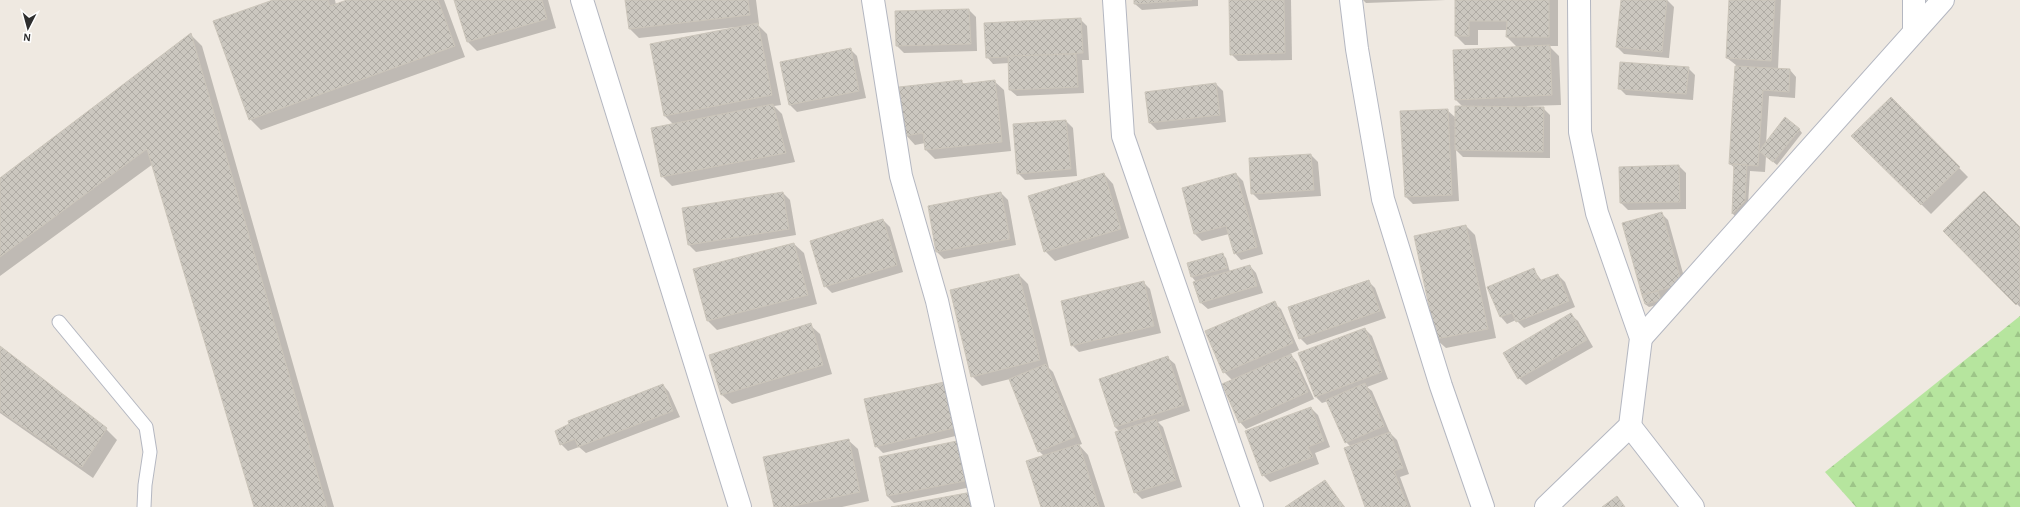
<svg xmlns="http://www.w3.org/2000/svg" width="2020" height="507" viewBox="0 0 2020 507" font-family="'Alegreya Sans',sans-serif">
<style>
.forest{fill:url(#forest-firs)}
.shadow{fill:#0003}
.building{fill:url(#building-cross-hatch);stroke:#cbc5ba}
.lines{fill:none;stroke-linecap:round;stroke-linejoin:round}
.service-casing{stroke:#b4b7c1;stroke-width:15}
.minor-casing{stroke:#b4b7c1;stroke-width:24}
.service{stroke:#fff;stroke-width:13}
.minor{stroke:#fff;stroke-width:22}
</style>
<defs>
<pattern id="forest-firs" width="22" height="20" patternUnits="userSpaceOnUse"><rect width="22" height="20" fill="#b6e59e"/><path d="M5 1l3.5 6h-7zM16 11l3.5 6h-7z" fill="#9dc588"/></pattern>
<pattern id="building-cross-hatch" width="8" height="8" patternUnits="userSpaceOnUse"><rect width="8" height="8" fill="#cbc7bf"/><path d="M0 0l8 8M0 8l8-8" fill="none" stroke="#afaba4"/></pattern>
</defs>
<rect width="100%" height="100%" fill="#efe9e1"/>
<polygon class="forest" points="2020,316 2020,507 1856,507 1825,472"/>
<g class="shadow">
<polygon points="276,0 335,0 336,5 350,0 444,0 465,57 261,130 250,119"/>
<polygon points="455,0 548,0 556,28 477,51 468,42"/>
<polygon points="626,0 756,0 759,24 757,24 767,34 781,105 774,106 782,114 795,162 672,186 662,176 674,125 665,116 651,45 737,28 736,27 639,38 630,29"/>
<polygon points="1135,0 1198,0 1198,6 1142,10 1135,4"/>
<polygon points="1230,0 1291,0 1292,60 1238,61 1231,54"/>
<polygon points="1363,0 1446,0 1366,3"/>
<polygon points="1456,0 1558,0 1558,46 1549,46 1559,56 1561,105 1527,106 1527,108 1543,108 1550,115 1550,158 1463,157 1456,150 1459,201 1413,204 1406,197 1447,110 1456,118 1463,107 1456,100 1454,51 1518,48 1507,37 1507,30 1478,30 1478,45 1465,45 1456,36"/>
<polygon points="1622,0 1667,0 1674,7 1669,58 1624,54 1617,47"/>
<polygon points="1730,0 1781,0 1778,69 1790,70 1796,77 1795,98 1769,96 1766,144 1799,129 1802,133 1777,165 1766,156 1765,172 1750,171 1748,205 1736,217 1733,214 1735,168 1730,164 1736,65 1727,58"/>
<polygon points="969,10 976,17 977,51 904,53 897,46"/>
<polygon points="1080,19 1087,26 1089,60 1082,60 1084,93 1017,96 1010,90 1009,63 993,64 987,57"/>
<polygon points="191,35 202,46 334,507 255,507 153,164 0,276 0,180"/>
<polygon points="850,49 857,56 866,98 797,112 790,105"/>
<polygon points="1688,68 1695,75 1693,100 1626,95 1619,88"/>
<polygon points="994,81 1004,90 1011,151 935,159 926,150 925,143 915,145 906,135 962,82 964,84"/>
<polygon points="1216,84 1223,91 1226,122 1157,130 1150,123 1146,92"/>
<polygon points="1891,99 1968,177 1931,214 1853,136"/>
<polygon points="1066,121 1073,128 1077,176 1025,180 1018,173"/>
<polygon points="1311,155 1318,162 1321,196 1259,200 1252,193 1250,159"/>
<polygon points="1679,166 1686,173 1686,209 1628,210 1621,203 1620,168"/>
<polygon points="1104,174 1113,184 1129,238 1055,261 1045,251"/>
<polygon points="1236,174 1243,181 1263,254 1241,260 1235,253 1229,234 1202,241 1195,234 1183,189"/>
<polygon points="783,193 790,200 796,235 696,252 689,245"/>
<polygon points="1001,193 1008,200 1016,245 944,259 937,252"/>
<polygon points="1661,213 1668,220 1688,291 1664,303 1649,307 1645,304 1623,224"/>
<polygon points="883,220 890,227 903,272 832,293 825,286"/>
<polygon points="1466,226 1475,235 1496,338 1446,348 1436,339"/>
<polygon points="2020,229 2020,307 1944,231"/>
<polygon points="794,244 804,253 817,304 717,330 708,321"/>
<polygon points="1223,255 1226,258 1230,272 1250,266 1256,273 1263,293 1208,309 1201,303 1196,282 1192,277 1188,264"/>
<polygon points="1533,269 1542,281 1558,275 1565,282 1575,307 1524,328 1516,320 1507,324 1501,317 1488,288"/>
<polygon points="1019,275 1028,284 1049,368 1053,372 1082,444 1079,445 1088,455 1105,507 1042,507 1044,456 1039,451 1010,379 982,386 972,376"/>
<polygon points="1368,281 1375,288 1386,318 1307,345 1300,338"/>
<polygon points="1143,282 1150,289 1161,333 1079,352 1072,345"/>
<polygon points="1274,303 1281,309 1299,350 1290,354 1297,362 1314,399 1246,429 1240,422 1232,380 1224,372"/>
<polygon points="1571,315 1578,321 1593,347 1526,385 1519,378 1504,353"/>
<polygon points="810,325 820,334 832,374 732,404 722,395 710,355"/>
<polygon points="1365,329 1372,336 1388,379 1367,387 1372,391 1390,433 1397,440 1409,474 1400,477 1411,507 1366,507 1351,447 1346,442 1328,401 1322,403 1316,397"/>
<polygon points="0,347 106,429 117,440 93,478 0,413"/>
<polygon points="1168,358 1175,364 1190,411 1158,422 1163,427 1182,487 1142,499 1135,492 1120,432 1115,427"/>
<polygon points="948,382 964,434 883,453 876,446"/>
<polygon points="663,385 669,392 680,417 586,453 579,447 568,451 561,444"/>
<polygon points="1311,408 1318,415 1330,447 1315,453 1319,464 1270,482 1263,475"/>
<polygon points="848,440 858,449 869,501 842,507 775,507"/>
<polygon points="957,443 964,449 971,487 894,503 887,496"/>
<polygon points="1325,481 1345,507 1287,507"/>
</g>
<g class="building">
<polygon points="273,0 328,0 330,6 347,0 438,0 455,46 249,120 213,21"/>
<polygon points="454,0 542,0 547,19 467,42"/>
<polygon points="625,0 748,0 750,15 629,29"/>
<polygon points="1134,0 1192,0 1134,4"/>
<polygon points="1229,0 1284,0 1285,53 1230,55"/>
<polygon points="1455,0 1549,0 1549,37 1506,37 1507,21 1469,21 1469,36 1455,36"/>
<polygon points="1621,0 1667,0 1662,52 1616,47"/>
<polygon points="1729,0 1775,0 1771,61 1726,58"/>
<polygon points="969,9 971,44 896,46 895,11"/>
<polygon points="1081,18 1083,53 986,58 984,23"/>
<polygon points="758,23 772,95 664,116 650,44"/>
<polygon points="191,33 327,507 254,507 147,149 0,257 0,178"/>
<polygon points="1550,45 1552,95 1455,100 1453,50"/>
<polygon points="851,48 859,91 789,105 780,62"/>
<polygon points="1076,54 1078,87 1009,90 1008,56"/>
<polygon points="1620,62 1689,67 1686,94 1618,89"/>
<polygon points="1735,66 1790,69 1789,92 1763,90 1758,166 1729,164"/>
<polygon points="962,80 962,84 995,80 1002,142 925,150 923,133 905,136 899,87"/>
<polygon points="1216,83 1220,115 1149,123 1145,92"/>
<polygon points="1891,97 1960,167 1921,205 1851,136"/>
<polygon points="773,104 786,153 661,177 651,128"/>
<polygon points="1455,106 1544,107 1543,152 1455,150"/>
<polygon points="1448,109 1452,195 1405,197 1400,111"/>
<polygon points="1785,117 1800,129 1773,162 1759,151"/>
<polygon points="1066,120 1071,169 1017,174 1013,124"/>
<polygon points="1311,154 1314,190 1251,194 1249,158"/>
<polygon points="1734,164 1747,165 1745,201 1732,214"/>
<polygon points="1679,165 1680,202 1620,203 1619,167"/>
<polygon points="1104,173 1121,229 1044,252 1028,196"/>
<polygon points="1236,173 1257,247 1234,254 1226,226 1194,234 1182,188"/>
<polygon points="1984,191 2020,227 2020,301 2016,305 1943,231"/>
<polygon points="783,192 789,229 688,245 682,208"/>
<polygon points="1001,192 1010,239 936,252 928,206"/>
<polygon points="1662,212 1682,284 1642,295 1622,223"/>
<polygon points="883,219 897,265 824,287 810,241"/>
<polygon points="1466,225 1488,329 1436,339 1414,236"/>
<polygon points="794,243 808,295 707,321 693,269"/>
<polygon points="1223,253 1227,268 1191,277 1187,263"/>
<polygon points="1250,265 1257,286 1200,303 1193,282"/>
<polygon points="1534,268 1539,281 1558,274 1569,301 1516,322 1512,313 1500,317 1487,287"/>
<polygon points="1019,274 1040,360 971,377 950,290"/>
<polygon points="1369,280 1380,311 1299,339 1288,307"/>
<polygon points="1144,281 1154,326 1071,346 1061,301"/>
<polygon points="1658,291 1661,300 1645,304 1642,295"/>
<polygon points="1275,301 1293,343 1223,373 1205,331"/>
<polygon points="1571,313 1587,340 1518,379 1503,353"/>
<polygon points="811,323 823,365 721,395 709,355"/>
<polygon points="1365,328 1382,372 1315,397 1298,353"/>
<polygon points="0,346 107,428 82,467 0,411"/>
<polygon points="1291,354 1308,392 1239,423 1222,384"/>
<polygon points="1168,356 1184,405 1115,427 1099,379"/>
<polygon points="1046,364 1075,437 1038,452 1009,379"/>
<polygon points="949,381 958,427 875,447 864,399"/>
<polygon points="1365,383 1384,426 1345,443 1326,400"/>
<polygon points="663,384 673,411 578,447 575,439 560,445 555,431 569,424 568,421"/>
<polygon points="1311,407 1324,441 1308,447 1313,457 1262,476 1245,431"/>
<polygon points="1156,419 1176,480 1134,493 1115,432"/>
<polygon points="1390,432 1403,468 1394,471 1408,507 1365,507 1344,448"/>
<polygon points="849,439 860,492 789,507 774,507 763,457"/>
<polygon points="957,441 965,481 887,496 879,457"/>
<polygon points="1079,444 1099,507 1041,507 1026,461"/>
<polygon points="1325,480 1344,507 1285,507"/>
<polygon points="972,492 975,507 891,507"/>
<polygon points="1617,496 1625,507 1602,507"/>
</g>
<g class="lines">
<g class="service-casing">
<polyline id="service" points="59,322 146,427 150,452 145,485 144,507"/>
</g>
<g class="minor-casing">
<g id="minor">
<polyline points="582,0 740,507"/>
<polyline points="873,0 901,176 937,301 983,507"/>
<polyline points="1114,0 1123,136 1252,507"/>
<polyline points="1351,0 1357,49 1383,199 1441,386 1483,507"/>
<polyline points="1914,0 1914,31"/>
<polyline points="1641,338 1943,0"/>
<polyline points="1630,426 1693,507"/>
<polyline points="1546,507 1630,426 1641,338 1597,213 1580,132 1579,0"/>
</g>
</g>
<use href="#service" class="service"/>
<use href="#minor" class="minor"/>
</g>
<g transform="translate(28 28) rotate(186)" stroke="#ffffff" stroke-width="3" paint-order="stroke">
<path d="M0-3L7 15L0 10L-7 15Z" fill="#2e2e2e"/>
<text y="-6" font-size="11" font-weight="bold" text-anchor="middle" fill="#2e2e2e">N</text>
</g>
</svg>
